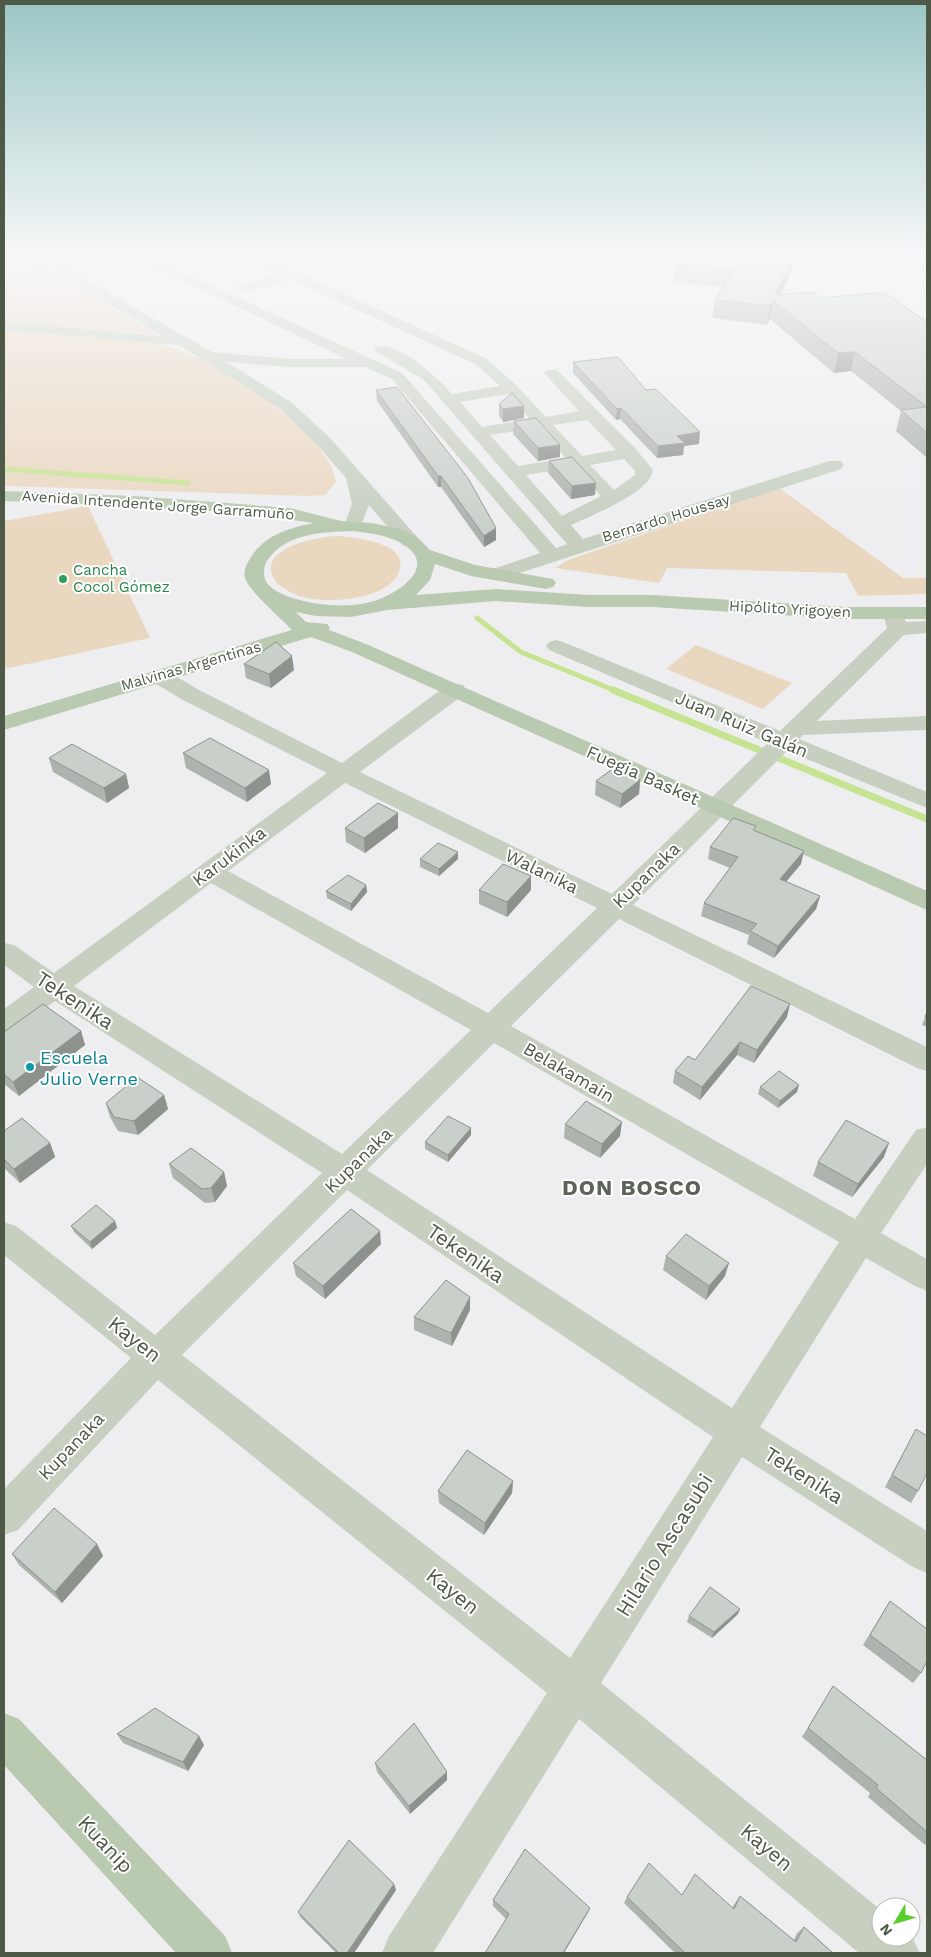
<svg xmlns="http://www.w3.org/2000/svg" width="931" height="1957" viewBox="0 0 931 1957" font-family="'Work Sans',sans-serif">
<style>
.green{fill:#ead7c0}
.lines{fill:none;stroke-linecap:round;stroke-linejoin:round}
.stream-far1{stroke:#c6e391;stroke-width:5}
.stream{stroke:#c6e391;stroke-width:7}
.minor{fill:#c6cfc0;fill-rule:evenodd}
.major{fill:#b9cab0;fill-rule:evenodd}
.wall{fill:#adb3ad}
.shaded-wall{fill:#8d928d}
.building{fill:#c9d0c9;stroke:#8d928d}
.leisure-dot{fill:#2e9e5b;stroke:#fff;stroke-width:2}
.culture-dot{fill:#0f9aa8;stroke:#fff;stroke-width:2}
.labels{text-anchor:middle;dominant-baseline:central;stroke-width:4;stroke-linejoin:round;paint-order:stroke}
.far-street-label{font-size:15px;fill:#4e5948;stroke:#fff}
.far-leisure-label{font-size:15px;fill:#27864d;stroke:#fff;text-anchor:start}
.street-label{font-size:18px;fill:#4e5948;stroke:#fff}
.culture-label{font-size:18px;fill:#0d838f;stroke:#fff;text-anchor:start}
.near-street-label{font-size:21px;fill:#4e5948;stroke:#fff}
.district-label{font-size:22px;font-weight:bold;letter-spacing:1px;fill:#5d625b;stroke:#fff}
</style>
<rect width="100%" height="100%" fill="#eeeef0"/>
<g class="green">
<polygon points="4,258 26,258 160,335 4,322"/>
<polygon points="848,258 927,258 927,270 843,263"/>
<path d="M4 329 158 343C211 356 302 416 330 464 333 469 334 476 336 482L325 495 308 496 4 486Z"/>
<polygon points="779,488 903,578 927,578 927,594 858,596 846,573 667,568 659,583 555,568 568,560"/>
<polygon points="88,506 150,638 4,669 4,521"/>
<path d="M336 536C355 537 416 543 397 576 382 601 321 605 297 595 286 590 276 586 272 574 263 546 319 537 336 536Z"/>
<polygon points="696,645 792,683 763,709 666,669"/>
</g>
<g class="lines">
<g class="stream-far1">
<polyline points="4,469 188,483"/>
<polyline points="477,618 521,652 616,691"/>
</g>
<polyline class="stream" points="613,690 927,819"/>
<g class="minor">
<path d="M32 258H48L212 352 290 359H347L135 258H152L402 373 556 548 567 544 424 380 374 350 376 347C398 341 438 378 452 394L500 386 477 365 292 280 244 292 239 291 237 288 239 285 280 275 248 258H265L487 359 517 386 546 417 579 411 544 373 547 370H557L636 449 653 470C649 494 592 515 571 525L583 539 829 461H841L844 465 841 469 504 578H490L487 574 490 570 540 553 392 379 365 367H290L227 362 291 402 330 438 418 538 420 542 418 546H404L369 505 359 530H347L344 526 352 504 346 478 318 446 279 408 179 345 4 330V322L163 336ZM508 394 530 419 482 427 460 402ZM587 420 616 450 582 456 553 425ZM538 428 566 458 518 466 490 435ZM624 459 635 471V475L614 490 590 465ZM574 467 601 496 562 516 526 475Z"/>
<path d="M893 608 900 610 906 622 927 621V633L904 635 817 721 927 716V730L803 735 799 739 927 792V808L787 751 633 905 927 1047V1071L917 1068 619 919 511 1026 855 1219 916 1130 927 1127V1164L881 1233 927 1259V1291L915 1286 866 1258 760 1427 927 1531V1573L913 1567 742 1457 601 1683 881 1910V1937H911V1935L920 1953H859L579 1719 433 1953H382L389 1936 547 1693 158 1380 18 1530 4 1535V1489L131 1358 4 1255V1222L16 1226 155 1335 322 1173 55 1001 14 1031 4 1034V1009L34 987 4 965V943L14 945 54 973 327 773 183 700 151 681 148 676 151 671 159 670 167 671 199 690 342 763 447 685 455 684 463 685 466 690 463 695 360 772 612 894 768 743 549 650 546 646 549 642 556 640 563 642 780 731 887 628 883 614 886 610ZM345 783 597 908 488 1013 228 871ZM211 883 471 1030 342 1154 74 986ZM494 1043 839 1242 732 1408 367 1170ZM347 1190 713 1437 570 1658 182 1355Z"/>
</g>
<g class="major">
<path d="M4 491 135 496 290 508 341 521 372 523 400 529 418 538 430 550 475 565 553 579 556 583 553 587 546 589 471 576 435 564 430 580 416 595 496 589 589 595H653L844 607H927V619H844L653 607H589L496 601 387 610 351 617 316 616 296 612 306 622 327 624 330 628 329 630 366 644 927 891V910L352 652 311 637 4 730V716L292 630C281 618 250 592 245 578 243 571 247 563 251 557 265 535 289 528 314 523L245 513 109 505 4 501ZM353 531C370 533 389 535 404 545 440 568 394 596 371 602 347 608 320 606 296 599 286 596 269 590 265 579 263 573 264 566 267 561 285 533 323 532 353 531Z"/>
<polygon points="4,1713 19,1719 225,1936 232,1953 176,1953 4,1765"/>
</g>
</g>
<g class="wall">
<polygon points="680,258 797,258 781,295 821,298 927,322 927,458 896,431 901,411 851,371 834,373 770,319 767,325 712,318 715,300 723,287 674,282 676,264"/>
<polygon points="573,362 646,390 699,444 684,446 683,455 657,458 620,419 616,420 573,373"/>
<polygon points="376,390 496,540 484,547 441,487 438,487 377,401"/>
<polygon points="499,404 524,406 524,418 503,422 499,416"/>
<polygon points="514,421 560,445 560,457 538,461 513,434"/>
<polygon points="549,461 595,495 571,499 548,473"/>
<polygon points="244,664 294,670 271,688 246,678"/>
<polygon points="183,753 271,784 247,802 186,768"/>
<polygon points="49,758 126,774 129,788 107,803 53,772"/>
<polygon points="640,780 639,794 620,808 595,795 596,781"/>
<polygon points="398,813 398,828 365,853 346,842 345,828"/>
<polygon points="755,831 801,864 786,882 820,896 816,909 774,958 747,944 749,935 701,916 704,903 730,868 708,859 710,847"/>
<polygon points="420,859 458,859 439,876 420,867"/>
<polygon points="531,876 531,890 507,917 479,904 479,890"/>
<polygon points="366,885 367,892 351,911 327,898 326,891"/>
<polygon points="927,1012 927,1027 922,1025"/>
<polygon points="787,1017 754,1063 737,1055 700,1100 673,1083 675,1071 695,1060"/>
<polygon points="81,1031 85,1045 19,1096 4,1084 4,1032"/>
<polygon points="760,1087 797,1092 778,1108 758,1094"/>
<polygon points="164,1095 168,1109 138,1135 118,1131 110,1117 106,1103"/>
<polygon points="565,1124 620,1136 600,1158 564,1138"/>
<polygon points="4,1131 50,1143 55,1157 20,1183 4,1168"/>
<polygon points="471,1135 448,1162 425,1149 425,1142"/>
<polygon points="884,1157 852,1197 813,1176 818,1162"/>
<polygon points="169,1164 224,1172 227,1186 215,1202 205,1203 173,1178"/>
<polygon points="115,1221 117,1228 92,1249 74,1232 71,1226"/>
<polygon points="381,1244 325,1299 296,1276 293,1263"/>
<polygon points="666,1256 725,1276 706,1300 663,1270"/>
<polygon points="470,1310 452,1346 414,1330 414,1317"/>
<polygon points="916,1429 918,1491 911,1503 885,1487"/>
<polygon points="513,1481 512,1493 484,1535 439,1503 438,1491"/>
<polygon points="97,1544 103,1556 62,1603 19,1565 12,1554"/>
<polygon points="890,1601 921,1673 913,1683 863,1645"/>
<polygon points="738,1614 712,1638 687,1622 689,1616"/>
<polygon points="833,1686 927,1760 927,1843 925,1845 868,1797 870,1793 802,1737"/>
<polygon points="117,1734 199,1736 204,1745 188,1771 123,1743"/>
<polygon points="375,1763 447,1780 410,1814 377,1772"/>
<polygon points="394,1884 396,1890 354,1953 336,1953 301,1918 298,1912"/>
<polygon points="682,1895 732,1908 735,1903 740,1896 794,1940 797,1933 804,1927 833,1953 675,1953 624,1903 627,1897"/>
<polygon points="493,1900 590,1908 587,1914 506,1919 493,1906"/>
</g>
<g class="shaded-wall">
<polygon points="792,258 797,258 777,304 775,295"/>
<polygon points="773,301 770,319 767,325 770,306"/>
<polygon points="855,352 851,371 834,373 838,353"/>
<polygon points="524,406 524,418 503,422 503,409"/>
<polygon points="621,408 620,419 616,420 617,409"/>
<polygon points="700,432 699,444 684,446 683,455 657,458 658,446 677,436"/>
<polygon points="560,445 560,457 538,461 538,448"/>
<rect x="438" y="476" width="3" height="11"/>
<polygon points="596,483 595,495 571,499 572,486"/>
<polygon points="496,528 496,540 484,547 484,536"/>
<polygon points="292,656 294,670 271,688 269,674"/>
<polygon points="269,770 271,784 247,802 245,788"/>
<polygon points="126,774 129,788 107,803 104,788"/>
<polygon points="640,780 639,794 620,808 622,794"/>
<polygon points="398,813 398,828 365,853 364,838"/>
<polygon points="804,851 801,864 777,892 780,879"/>
<polygon points="458,852 458,859 439,876 439,869"/>
<polygon points="531,876 531,890 507,917 507,902"/>
<polygon points="366,885 367,892 351,911 351,904"/>
<polygon points="820,896 816,909 774,958 778,946"/>
<polygon points="790,1004 787,1017 754,1063 757,1050"/>
<polygon points="81,1031 85,1045 19,1096 13,1082"/>
<polygon points="740,1042 737,1055 700,1100 702,1087"/>
<polygon points="799,1085 797,1092 778,1108 780,1101"/>
<polygon points="164,1095 168,1109 138,1135 134,1121"/>
<polygon points="622,1122 620,1136 600,1158 602,1144"/>
<polygon points="471,1128 471,1135 448,1162 448,1155"/>
<polygon points="50,1143 55,1157 20,1183 14,1169"/>
<polygon points="889,1143 884,1157 852,1197 858,1184"/>
<polygon points="224,1172 227,1186 215,1202 211,1188"/>
<polygon points="115,1221 117,1228 92,1249 90,1242"/>
<polygon points="380,1231 381,1244 325,1299 323,1286"/>
<polygon points="729,1263 725,1276 706,1300 709,1286"/>
<polygon points="470,1297 470,1310 452,1346 451,1333"/>
<polygon points="513,1481 512,1493 484,1535 485,1523"/>
<polygon points="97,1544 103,1556 62,1603 55,1592"/>
<polygon points="740,1609 738,1614 712,1638 714,1632"/>
<polygon points="199,1736 204,1745 188,1771 183,1762"/>
<polygon points="447,1772 447,1780 410,1814 409,1806"/>
<polygon points="394,1884 396,1890 354,1953 347,1953"/>
<polygon points="590,1908 587,1914 564,1953 563,1953"/>
</g>
<g class="building">
<polygon points="680,258 792,258 775,295 813,292 821,298 884,292 927,322 927,407 855,352 838,353 773,301 770,306 715,300 734,270 676,264"/>
<polygon points="618,357 646,390 656,389 700,432 677,436 685,443 658,446 621,408 617,409 573,362"/>
<polygon points="397,387 468,478 496,528 484,536 441,476 438,476 376,390"/>
<polygon points="512,393 524,406 503,409 499,404"/>
<polygon points="927,407 927,433 901,410"/>
<polygon points="536,418 560,445 538,448 514,421"/>
<polygon points="572,457 596,483 572,486 549,461"/>
<polygon points="276,642 292,656 269,674 244,664"/>
<polygon points="210,738 269,770 245,788 183,753"/>
<polygon points="72,744 126,774 104,788 49,758"/>
<polygon points="615,767 640,780 622,794 596,781"/>
<polygon points="378,803 398,813 364,838 345,828"/>
<polygon points="733,818 756,826 753,830 804,851 780,879 820,896 778,946 750,931 757,924 704,903 738,857 710,847"/>
<polygon points="438,843 458,852 439,869 420,859"/>
<polygon points="503,864 531,876 507,902 479,890"/>
<polygon points="348,875 366,885 351,904 326,891"/>
<polygon points="751,986 790,1004 757,1050 740,1042 702,1087 675,1071 688,1056 695,1060"/>
<polygon points="43,1004 81,1031 13,1082 4,1074 4,1032"/>
<polygon points="927,1012 927,1018 925,1017"/>
<polygon points="779,1071 799,1085 780,1101 760,1087"/>
<polygon points="137,1077 164,1095 134,1121 114,1117 106,1103"/>
<polygon points="586,1101 622,1122 602,1144 565,1124"/>
<polygon points="448,1116 471,1128 448,1155 425,1142"/>
<polygon points="22,1118 50,1143 14,1169 4,1159 4,1131"/>
<polygon points="846,1120 889,1143 858,1184 818,1162"/>
<polygon points="191,1148 224,1172 211,1188 202,1189 169,1164"/>
<polygon points="96,1205 115,1221 90,1242 71,1226"/>
<polygon points="351,1209 380,1231 323,1286 293,1263"/>
<polygon points="686,1234 729,1263 709,1286 666,1256"/>
<polygon points="446,1280 470,1297 451,1333 414,1317"/>
<polygon points="916,1429 927,1436 927,1473 918,1491 892,1475"/>
<polygon points="467,1450 513,1481 485,1523 438,1491"/>
<polygon points="54,1508 97,1544 55,1592 12,1554"/>
<polygon points="710,1587 740,1609 714,1632 689,1616"/>
<polygon points="890,1601 927,1629 927,1661 921,1673 870,1635"/>
<polygon points="833,1686 927,1760 927,1832 876,1788 878,1785 808,1728"/>
<polygon points="155,1708 199,1736 183,1762 117,1734"/>
<polygon points="414,1723 447,1772 409,1806 375,1763"/>
<polygon points="349,1840 394,1884 347,1953 339,1953 298,1912"/>
<polygon points="525,1849 590,1908 563,1953 485,1953 509,1914 493,1900"/>
<polygon points="649,1863 682,1895 695,1874 734,1909 740,1896 796,1942 804,1927 833,1953 685,1953 627,1897"/>
</g>
<linearGradient id="sky" x2="0" y2="1"><stop stop-color="#9ac7c5"/><stop offset="0.48" stop-color="#f7f7f8"/><stop offset="1" stop-color="#f7f7f8" stop-opacity="0"/></linearGradient>
<rect width="931" height="532" fill="url(#sky)"/>
<circle class="leisure-dot" cx="63" cy="579" r="5"/>
<circle class="culture-dot" cx="30" cy="1067" r="5"/>
<g class="labels">
<g class="far-street-label">
<text transform="translate(158 505) rotate(4)">Avenida Intendente Jorge Garramuño</text>
<text transform="translate(666 518) rotate(-17)">Bernardo Houssay</text>
<text transform="translate(790 609) rotate(3)">Hipólito Yrigoyen</text>
<text transform="translate(191 666) rotate(-16)">Malvinas Argentinas</text>
</g>
<g class="far-leisure-label">
<text x="73" y="570">Cancha<tspan x="73" dy="17">Cocol Gómez</tspan></text>
</g>
<g class="street-label">
<text transform="translate(742 724) rotate(23)">Juan Ruiz Galán</text>
<text transform="translate(643 775) rotate(24)">Fuegia Basket</text>
<text transform="translate(229 856) rotate(-37)">Karukinka</text>
<text transform="translate(542 871) rotate(26)">Walanika</text>
<text transform="translate(646 875) rotate(-44)">Kupanaka</text>
<text transform="translate(569 1072) rotate(30)">Belakamain</text>
<text transform="translate(358 1160) rotate(-44)">Kupanaka</text>
<text transform="translate(71 1446) rotate(-46)">Kupanaka</text>
</g>
<g class="culture-label">
<text x="40" y="1057">Escuela<tspan x="40" dy="21">Julio Verne</tspan></text>
</g>
<g class="near-street-label">
<text transform="translate(75 1000) rotate(33)">Tekenika</text>
<text transform="translate(466 1253) rotate(34)">Tekenika</text>
<text transform="translate(135 1339) rotate(38)">Kayen</text>
<text transform="translate(804 1475) rotate(32)">Tekenika</text>
<text transform="translate(664 1545) rotate(-58)">Hilario Ascasubi</text>
<text transform="translate(453 1591) rotate(38)">Kayen</text>
<text transform="translate(106 1844) rotate(47)">Kuanip</text>
<text transform="translate(767 1847) rotate(40)">Kayen</text>
</g>
<g class="district-label">
<text x="632" y="1187">DON BOSCO</text>
</g>
</g>
<rect width="931" height="1957" fill="none" stroke="#4e5948" stroke-width="10"/>
<g transform="translate(896 1922) rotate(232)"><circle r="24" fill="#ffffff" stroke="#b8bdb6"/>
<path d="M0-4L9 19L0 12L-9 19Z" fill="#59cf29"/>
<text y="-8" font-size="14" font-weight="bold" text-anchor="middle" fill="#4e5948">N</text>
</g>
</svg>
